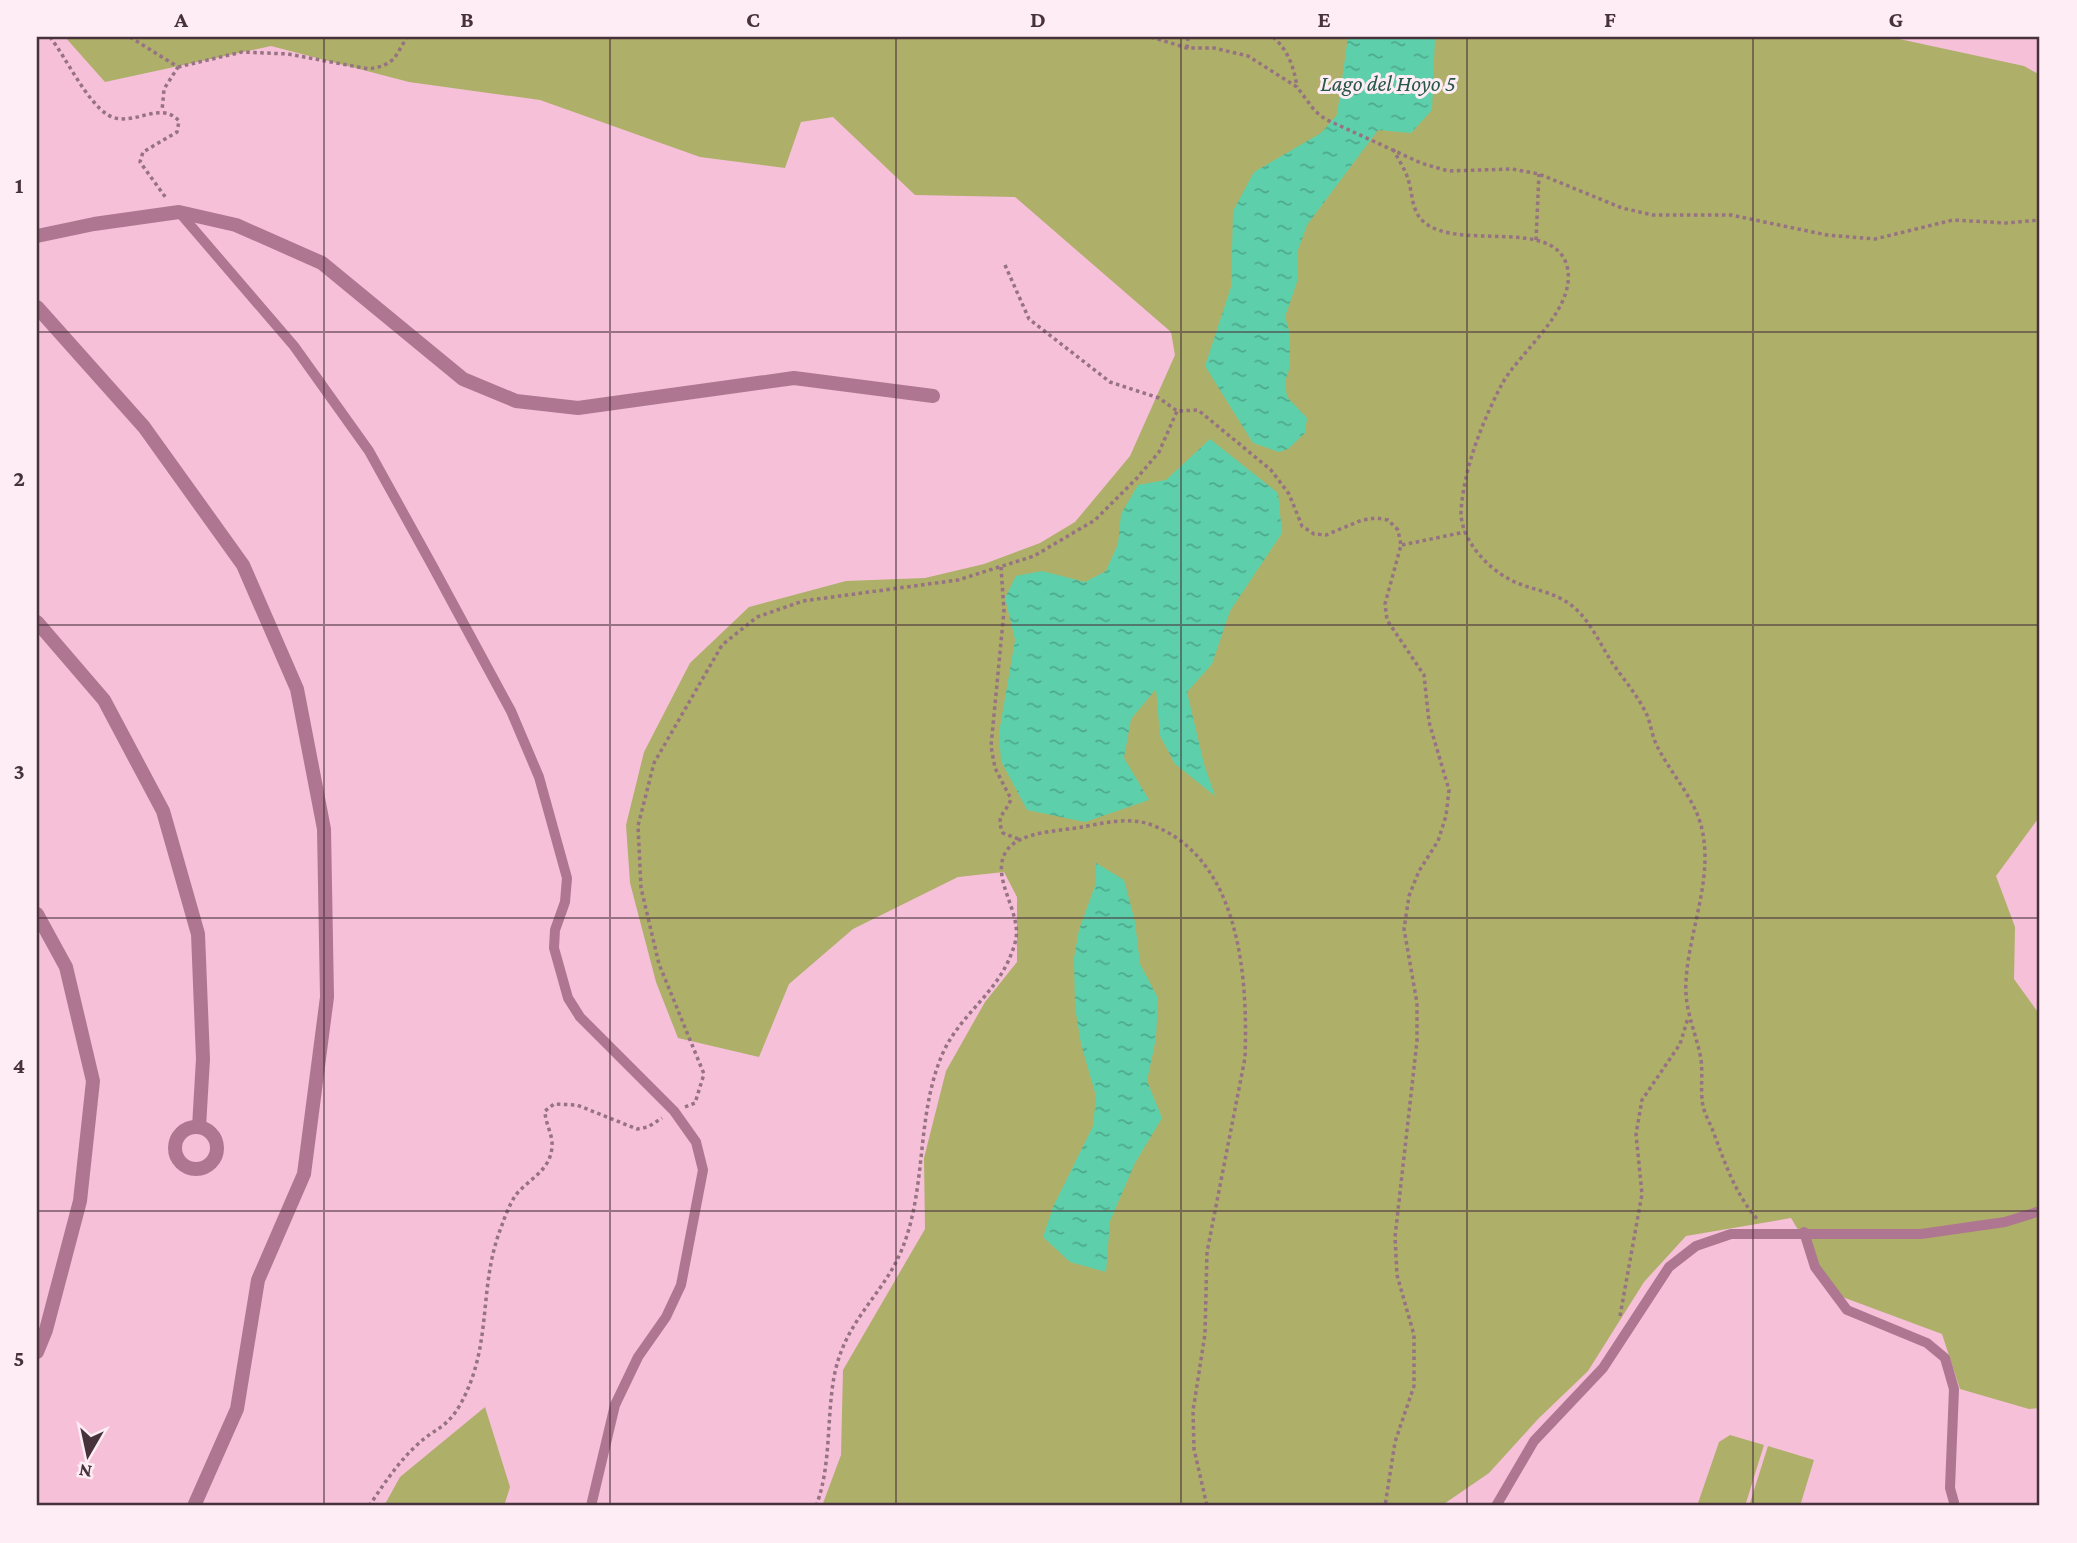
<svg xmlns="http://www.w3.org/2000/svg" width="2077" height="1543" viewBox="0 0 2077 1543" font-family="'Crimson Pro',serif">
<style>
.grass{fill:#aeaf69}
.water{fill:url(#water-ripples)}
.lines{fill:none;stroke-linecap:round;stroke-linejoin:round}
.path{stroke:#967283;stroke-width:3.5;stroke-dasharray:3.5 3.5;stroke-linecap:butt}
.lane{stroke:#af7691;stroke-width:10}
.street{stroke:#af7691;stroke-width:14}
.grid{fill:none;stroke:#47323c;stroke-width:2;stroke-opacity:0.55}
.labels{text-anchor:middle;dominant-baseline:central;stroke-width:6;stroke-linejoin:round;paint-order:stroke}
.water-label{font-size:23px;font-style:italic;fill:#275747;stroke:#feedf4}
.neatline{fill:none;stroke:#47323c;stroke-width:2.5}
.grid-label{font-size:23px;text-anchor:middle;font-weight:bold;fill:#47323c}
</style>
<defs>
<pattern id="water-ripples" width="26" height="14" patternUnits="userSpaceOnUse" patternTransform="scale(1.75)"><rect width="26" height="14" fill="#5dd0ab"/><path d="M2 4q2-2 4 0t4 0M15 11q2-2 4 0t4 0" fill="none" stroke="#4fa98c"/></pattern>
</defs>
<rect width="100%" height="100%" fill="#f5c0d8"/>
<g class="grass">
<polygon points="65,37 1890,37 2024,66 2040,75 2040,816 1996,876 2015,927 2014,979 2040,1015 2040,1408 2029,1409 1960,1389 1942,1334 1837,1295 1791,1218 1686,1236 1644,1282 1588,1371 1538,1419 1489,1473 1441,1506 822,1506 841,1455 843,1370 925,1229 924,1158 946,1071 985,1002 1017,962 1017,897 1004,872 958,877 853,929 789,984 759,1057 678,1038 656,982 630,883 626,825 644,752 690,663 749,607 846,581 925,578 984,564 1040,543 1075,522 1130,456 1175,355 1171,332 1015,197 915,195 833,117 801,122 785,168 700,157 540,100 409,82 271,46 105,82"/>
<polygon points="485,1407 510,1487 504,1506 384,1506 400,1477"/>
<polygon points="1730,1435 1764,1445 1745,1506 1697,1506 1719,1442"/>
<polygon points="1768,1446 1814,1460 1800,1506 1749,1506"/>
</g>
<g class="water">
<polygon points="1348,37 1435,37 1432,110 1411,133 1378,130 1307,225 1298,250 1298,279 1285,317 1290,334 1290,366 1285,382 1287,397 1307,418 1305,433 1288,449 1279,452 1253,443 1205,366 1231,287 1233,211 1254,172 1321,133 1337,115"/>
<polygon points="1210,439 1278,493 1282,533 1230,611 1212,664 1187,692 1204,764 1215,796 1175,764 1160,736 1156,689 1131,719 1124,758 1149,800 1085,822 1027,810 1001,761 999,733 1015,640 1005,598 1016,576 1042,571 1085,582 1106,571 1118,544 1121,514 1138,485 1166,480"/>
<polygon points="1096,863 1124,880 1135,922 1140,964 1158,998 1156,1038 1147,1081 1162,1118 1135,1163 1110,1221 1106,1272 1070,1262 1043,1237 1053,1207 1093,1126 1096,1096 1081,1044 1075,1007 1074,958 1079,930 1096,883"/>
</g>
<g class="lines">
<g class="path">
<path d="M50 37C67 59 86 101 108 115 132 129 160 99 179 121L177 132 143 152 140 162 166 198"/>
<polyline points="130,37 178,67 164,89 162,111"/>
<polyline points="1151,37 1187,48 1214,48 1248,56 1297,87 1315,111 1325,119 1421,163 1448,171 1512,169 1539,174 1622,208 1653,215 1731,215 1827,235 1875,239 1953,220 2006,223 2040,220"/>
<path d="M1273 37C1288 50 1294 67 1297 87"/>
<polyline points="1187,48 1188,37"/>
<polyline points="178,67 242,52 288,54 369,69 383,66 394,59 407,37"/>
<path d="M1393 149C1398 159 1405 169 1408 179 1413 194 1411 211 1424 222 1457 251 1550 218 1566 263 1581 306 1520 351 1502 384 1482 422 1464 468 1461 511 1460 538 1486 567 1509 579 1526 589 1548 590 1565 601 1588 614 1599 643 1613 664 1625 681 1638 696 1647 715 1651 725 1652 736 1657 746 1669 770 1688 791 1698 816 1718 869 1689 927 1686 981 1684 1010 1696 1032 1701 1059 1703 1075 1700 1091 1703 1106 1705 1115 1710 1123 1713 1131 1725 1163 1735 1194 1758 1220"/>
<polyline points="1536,240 1539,174"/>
<polyline points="1005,265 1029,319 1110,382 1159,398 1177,411 1198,410 1271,470 1289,494 1302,526 1314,534 1326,535 1362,520 1376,518 1388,520 1398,530 1401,545 1385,604 1387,620 1424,675 1429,722 1449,790 1446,816 1438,841 1419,871 1409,896 1404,929 1417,1003 1417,1041 1395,1237 1397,1275 1414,1335 1414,1386 1395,1442 1385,1506"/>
<polyline points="1402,545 1465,532"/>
<path d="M1001 567 1004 611 991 746 995 768 1011 799C1005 815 995 815 1003 833L1021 840"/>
<polyline points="685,1107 695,1103 704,1074 659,964 641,888 638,826 654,763 722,645 757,617 803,601 958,580 1034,556 1095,520 1137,478 1159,452 1177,411"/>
<polyline points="1620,1316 1642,1194 1636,1134 1642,1100 1680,1044 1688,1018"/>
<path d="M369 1506C384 1484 398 1462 418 1444 435 1428 446 1429 460 1405 494 1344 477 1287 502 1225 505 1216 510 1204 515 1196 528 1179 551 1171 552 1146 553 1135 545 1123 545 1111L554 1104 577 1105 637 1129 648 1127 662 1118"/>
<path d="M816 1506C832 1465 826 1415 835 1372 847 1318 884 1294 902 1249 927 1188 916 1116 942 1055 961 1011 1001 993 1015 943 1024 913 988 877 1007 850 1021 831 1061 831 1082 827 1103 823 1128 817 1149 824 1240 856 1248 976 1245 1058L1207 1252 1205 1334 1193 1411 1194 1449 1207 1506"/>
</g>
<g class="lane">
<polyline points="179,212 294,346 369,451 432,565 511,711 539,777 567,878 565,902 555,930 554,948 568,998 580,1017 674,1111 696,1142 703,1170 681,1285 666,1317 638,1357 615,1405 591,1506"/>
<polyline points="1804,1232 1815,1267 1847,1310 1927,1343 1945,1358 1954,1389 1950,1488 1955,1506"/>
<polyline points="1496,1506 1534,1441 1603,1368 1669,1267 1696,1246 1731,1234 1921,1234 2005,1222 2040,1211"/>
</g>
<g class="street">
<polyline points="37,236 94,224 179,212 236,225 322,263 463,379 516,401 578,408 794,378 933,396"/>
<polyline points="37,307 144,427 243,565 297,689 324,829 327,997 304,1174 258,1280 237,1409 194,1506"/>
<polyline points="37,622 104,700 163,811 198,934 203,1059 199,1127"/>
<polyline points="37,914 66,967 93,1081 80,1201 46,1330 37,1352"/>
<circle cx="196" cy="1148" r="21"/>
</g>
</g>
<path class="grid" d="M324 37V1506M610 37V1506M896 37V1506M1181 37V1506M1467 37V1506M1753 37V1506M37 332H2040M37 625H2040M37 918H2040M37 1211H2040"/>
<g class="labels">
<g class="water-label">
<text x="1388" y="83">Lago del Hoyo 5</text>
</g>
</g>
<rect width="2077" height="1543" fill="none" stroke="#feedf4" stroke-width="77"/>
<g transform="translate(88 1455) rotate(189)" stroke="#feedf4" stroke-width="5" paint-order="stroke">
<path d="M0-5L12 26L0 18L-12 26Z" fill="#47323c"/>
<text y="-10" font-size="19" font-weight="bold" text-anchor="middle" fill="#47323c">N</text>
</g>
<rect x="38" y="38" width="2000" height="1466" class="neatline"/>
<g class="grid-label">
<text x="181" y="27">A</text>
<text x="467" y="27">B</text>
<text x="753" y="27">C</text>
<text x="1038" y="27">D</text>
<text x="1324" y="27">E</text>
<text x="1610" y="27">F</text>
<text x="1896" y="27">G</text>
<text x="19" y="193">1</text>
<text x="19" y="486">2</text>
<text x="19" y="779">3</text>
<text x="19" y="1073">4</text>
<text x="19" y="1366">5</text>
</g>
</svg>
